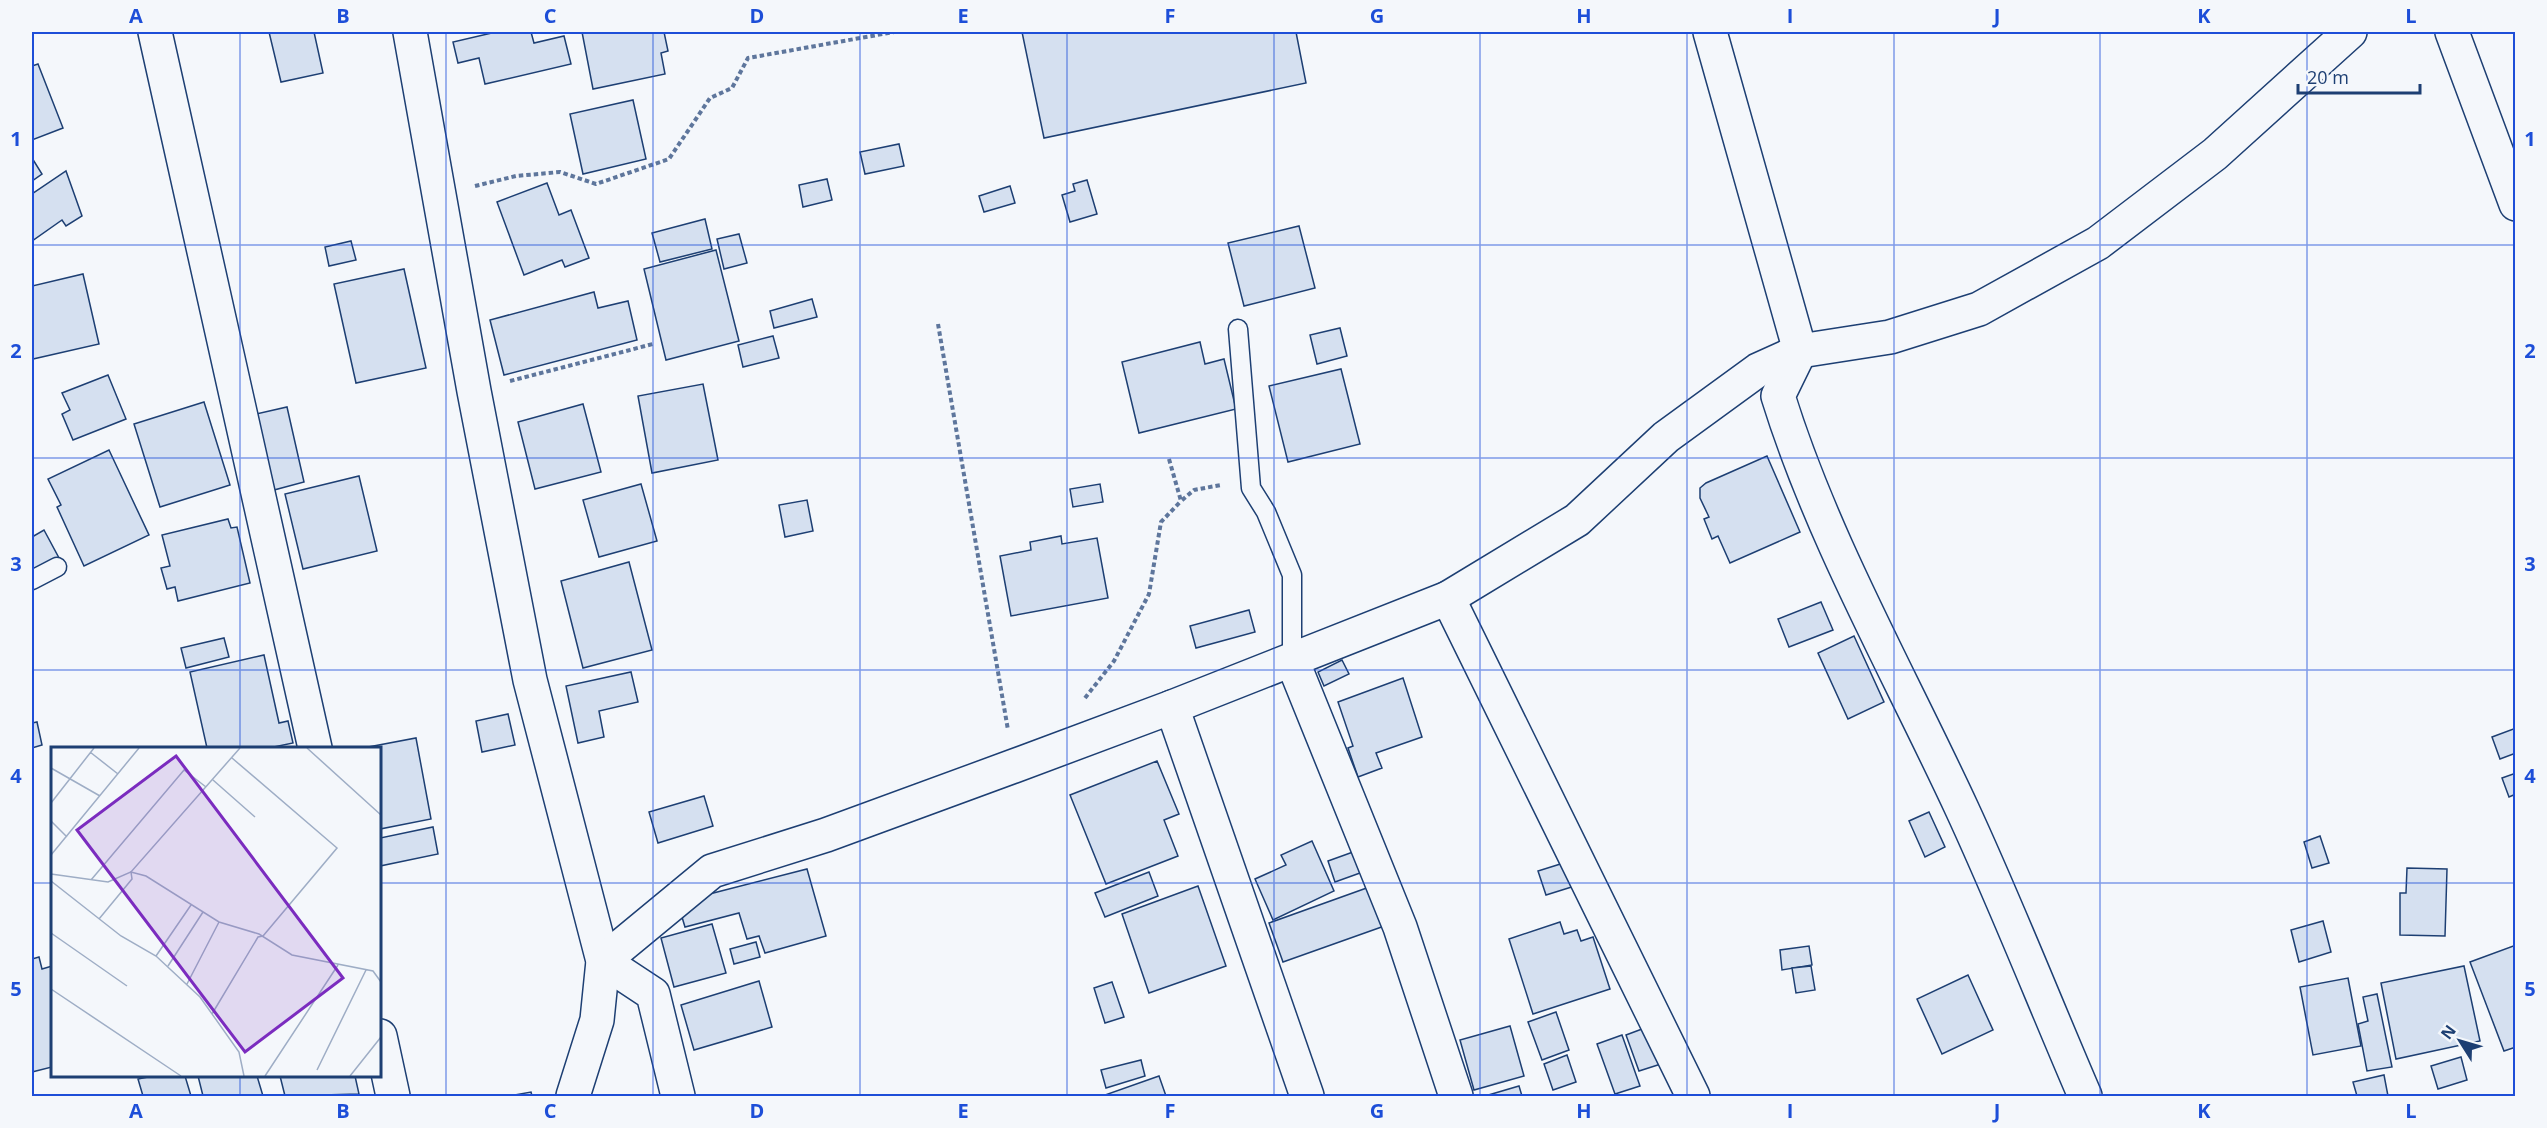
<svg xmlns="http://www.w3.org/2000/svg" width="2547" height="1128" viewBox="0 0 2547 1128" font-family="'Open Sans',sans-serif">
<style>
.building{fill:#d5e0f0;stroke:#1d3f73;stroke-width:1.5}
.lines{fill:none;stroke-linecap:round;stroke-linejoin:round}
.service-casing{stroke:#1d3f73;stroke-width:21}
.minor-casing{stroke:#1d3f73;stroke-width:36}
.path{stroke:#5e769c;stroke-width:4;stroke-dasharray:4.5 3;stroke-linecap:butt}
.service{stroke:#f4f7fb;stroke-width:18}
.minor{stroke:#f4f7fb;stroke-width:33}
.grid{fill:none;stroke:#1d4ed8;stroke-width:1.5;stroke-opacity:0.55}
.inset-road{fill:none;stroke:#9eadc5;stroke-width:1.5}
.view{fill:#7b2cbf;fill-opacity:0.15;stroke:#7b2cbf;stroke-width:3}
.inset-edge{fill:none;stroke:#1d3f73;stroke-width:3}
.neatline{fill:none;stroke:#1d4ed8;stroke-width:2}
.grid-label{font-size:20px;text-anchor:middle;font-weight:bold;fill:#1d4ed8}
</style>
<rect width="100%" height="100%" fill="#f4f7fb"/>
<g class="building">
<polygon points="269,32 314,32 323,73 281,82"/>
<polygon points="496,32 531,32 534,43 564,36 571,64 485,84 479,58 458,63 453,42"/>
<polygon points="582,32 664,32 668,51 661,53 665,74 593,89"/>
<polygon points="1022,32 1296,32 1306,83 1044,138"/>
<polygon points="38,64 63,128 32,140 32,66"/>
<polygon points="633,100 646,159 583,174 570,114"/>
<polygon points="899,144 904,166 865,174 860,152"/>
<polygon points="32,158 42,174 32,181"/>
<polygon points="66,171 82,216 66,226 62,220 32,241 32,194"/>
<polygon points="827,179 832,200 803,207 799,185"/>
<polygon points="1087,180 1097,214 1070,222 1062,195 1075,191 1073,184"/>
<polygon points="547,183 559,215 571,210 589,258 565,267 562,260 524,275 497,202"/>
<polygon points="1010,186 1015,203 984,212 979,196"/>
<polygon points="705,219 712,249 660,262 652,233"/>
<polygon points="1299,226 1315,288 1244,306 1228,243"/>
<polygon points="739,234 747,263 724,269 717,239"/>
<polygon points="351,241 356,260 329,266 325,247"/>
<polygon points="716,250 739,341 666,360 644,269"/>
<polygon points="404,269 426,368 356,383 334,284"/>
<polygon points="83,274 99,344 33,359 32,286"/>
<polygon points="594,292 598,308 628,301 637,340 504,375 490,320"/>
<polygon points="812,299 817,317 774,328 770,311"/>
<polygon points="1340,328 1347,356 1317,364 1310,335"/>
<polygon points="773,336 779,358 743,367 738,345"/>
<polygon points="1200,342 1205,364 1224,359 1236,409 1139,433 1122,362"/>
<polygon points="1341,369 1360,444 1288,462 1269,386"/>
<polygon points="108,375 126,419 73,440 62,414 70,410 62,393"/>
<polygon points="703,384 718,460 652,473 638,396"/>
<polygon points="204,402 230,485 160,507 134,424"/>
<polygon points="583,404 601,472 535,489 518,422"/>
<polygon points="287,407 304,482 274,490 256,414"/>
<polygon points="109,450 149,535 84,566 57,507 61,505 48,479"/>
<polygon points="1767,456 1800,532 1730,563 1718,536 1712,539 1704,519 1709,517 1700,498 1700,488 1706,483"/>
<polygon points="359,476 377,551 303,569 285,494"/>
<polygon points="641,484 657,541 599,557 583,500"/>
<polygon points="1100,484 1103,502 1073,507 1070,489"/>
<polygon points="807,500 813,531 785,537 779,505"/>
<polygon points="228,519 231,528 237,527 250,583 178,601 175,587 167,589 161,568 170,566 162,535"/>
<polygon points="44,530 59,558 32,572 32,537"/>
<polygon points="1061,536 1062,544 1097,538 1108,598 1011,616 1000,556 1031,550 1030,542"/>
<polygon points="629,562 652,650 583,668 561,581"/>
<polygon points="1821,602 1833,630 1789,647 1778,619"/>
<polygon points="1249,610 1255,632 1196,648 1190,626"/>
<polygon points="1854,636 1884,702 1848,719 1818,653"/>
<polygon points="224,638 229,657 186,668 181,648"/>
<polygon points="264,655 279,723 288,721 293,743 269,748 207,748 190,672"/>
<polygon points="1342,660 1349,674 1324,686 1318,672"/>
<polygon points="631,672 638,702 599,711 604,737 578,743 566,686"/>
<polygon points="1403,678 1422,737 1376,753 1382,768 1358,777 1348,748 1353,746 1338,702"/>
<polygon points="508,714 515,745 482,752 476,721"/>
<polygon points="37,722 42,745 32,748 32,723"/>
<polygon points="2516,728 2516,753 2500,759 2492,737"/>
<polygon points="416,738 431,819 380,829 380,748 363,748"/>
<polygon points="1157,761 1179,814 1164,820 1178,856 1106,884 1070,795"/>
<polygon points="2516,773 2516,794 2509,797 2502,778"/>
<polygon points="704,796 713,826 658,843 649,812"/>
<polygon points="1929,812 1945,847 1925,857 1909,821"/>
<polygon points="433,827 438,854 380,866 380,838"/>
<polygon points="2320,836 2329,863 2312,868 2304,842"/>
<polygon points="1312,841 1334,891 1273,920 1255,879 1286,865 1281,855"/>
<polygon points="1353,852 1360,873 1335,882 1328,861"/>
<polygon points="1570,861 1578,885 1546,895 1538,871"/>
<polygon points="2407,868 2447,869 2445,936 2400,935 2400,893 2406,893"/>
<polygon points="807,869 826,936 765,953 759,936 747,939 739,913 685,927 682,917 694,898"/>
<polygon points="1149,872 1158,896 1105,917 1095,893"/>
<polygon points="1375,885 1390,924 1283,962 1269,923"/>
<polygon points="1198,886 1226,966 1149,993 1122,914"/>
<polygon points="2323,921 2331,952 2299,962 2291,930"/>
<polygon points="1560,922 1564,934 1577,930 1581,941 1593,937 1610,989 1533,1014 1509,939"/>
<polygon points="712,924 726,973 674,987 661,938"/>
<polygon points="756,942 760,957 734,964 730,949"/>
<polygon points="2516,945 2516,1047 2504,1051 2470,962"/>
<polygon points="1809,946 1812,965 1782,970 1780,950"/>
<polygon points="39,957 42,969 52,966 52,1067 32,1072 32,959"/>
<polygon points="1811,966 1815,990 1796,993 1792,968"/>
<polygon points="2464,966 2480,1041 2396,1059 2381,983"/>
<polygon points="1968,975 1993,1030 1942,1054 1917,999"/>
<polygon points="2348,978 2361,1046 2313,1055 2300,987"/>
<polygon points="759,981 772,1027 694,1050 681,1005"/>
<polygon points="1112,982 1124,1017 1105,1023 1094,988"/>
<polygon points="2377,994 2392,1067 2367,1071 2358,1024 2368,1021 2363,997"/>
<polygon points="1556,1012 1569,1050 1542,1060 1528,1022"/>
<polygon points="1510,1026 1524,1076 1474,1090 1460,1040"/>
<polygon points="1650,1026 1664,1063 1639,1071 1626,1035"/>
<polygon points="1622,1035 1640,1086 1615,1094 1597,1044"/>
<polygon points="1567,1055 1576,1082 1553,1090 1544,1064"/>
<polygon points="2461,1057 2467,1080 2438,1089 2431,1066"/>
<polygon points="1141,1060 1145,1076 1106,1088 1101,1070"/>
<polygon points="2384,1075 2388,1096 2357,1096 2353,1082"/>
<polygon points="153,1076 185,1076 191,1096 143,1096 138,1079"/>
<polygon points="198,1076 257,1076 263,1096 203,1096"/>
<polygon points="280,1076 355,1076 359,1094 285,1096"/>
<polygon points="1159,1076 1166,1096 1106,1096 1105,1095"/>
<polygon points="1519,1086 1522,1096 1485,1096"/>
<polygon points="531,1092 532,1096 509,1096"/>
</g>
<g class="lines">
<g class="service-casing">
<g id="service">
<polyline points="1238,329 1251,488 1266,512 1292,575 1292,660"/>
<polyline points="32,580 57,567"/>
</g>
</g>
<g class="minor-casing">
<g id="minor">
<polyline points="155,32 315,748"/>
<polyline points="410,32 474,391 530,680 603,961 597,1020 573,1096"/>
<path d="M1710 32 1800 351 1778 396C1822 538 1900 675 1962 809 2006 904 2044 1001 2085 1096"/>
<polyline points="2452,32 2516,204"/>
<polyline points="1448,598 1693,1096"/>
<polyline points="1292,660 1400,927 1456,1096"/>
<polyline points="1172,707 1307,1096"/>
<polyline points="380,1036 393,1096"/>
<polyline points="678,1096 653,994 603,961 712,871 826,835 1014,766 1172,707 1448,598 1577,520 1666,437 1758,370 1800,351 1890,337 1979,309 2098,243 2215,154 2350,32"/>
</g>
</g>
<g class="path">
<polyline points="475,186 516,176 560,172 596,184 669,159 710,98 732,88 748,58 894,32"/>
<polyline points="938,324 1008,730"/>
<polyline points="510,381 653,344"/>
<polyline points="1169,459 1181,501 1194,490 1221,485"/>
<polyline points="1085,698 1114,661 1149,594 1161,522 1181,501"/>
</g>
<use href="#service" class="service"/>
<use href="#minor" class="minor"/>
</g>
<path class="grid" d="M240 32V748M446 32V1096M653 32V1096M860 32V1096M1067 32V1096M1274 32V1096M1480 32V1096M1687 32V1096M1894 32V1096M2100 32V1096M2307 32V1096M32 245H2516M32 458H2516M32 670H2516M32 883H52M380 883H2516M240 1076V1096"/>
<g transform="translate(51 747)">
<rect width="330" height="330" fill="#f4f7fb"/>
<path class="inset-road" d="M256 1 330 68M39 5 67 27M0 21 49 49M162 33 204 70M0 56 43 1M0 74 16 90M0 108 88 1M0 127 57 135 80 125 189 1M40 133 133 23 155 40M0 134 70 189 105 209 149 250 188 305 193 329M48 172 81 132 80 125 95 129 168 175 208 187 241 208 322 224 330 235M0 186 76 239M105 209 140 158M117 219 152 165M136 237 168 175M0 242 130 329M161 267 207 190 212 189 286 101 181 11M266 323 315 223M214 329 287 218M299 329 330 290"/>
<path class="view" d="M125 9 292 231 194 305 26 83Z"/>
<rect width="330" height="330" class="inset-edge"/>
</g>
<rect width="2547" height="1128" fill="none" stroke="#f4f7fb" stroke-width="66"/>
<g transform="translate(2460 1041) rotate(307)" stroke="#f4f7fb" stroke-width="4.5" paint-order="stroke">
<path d="M0-4.5L10 22L0 15L-10 22Z" fill="#1d3f73"/>
<text y="-9" font-size="16" font-weight="bold" text-anchor="middle" fill="#1d3f73">N</text>
</g>
<path d="M2298 84v9h122v-9" fill="none" stroke="#1d3f73" stroke-width="3"/>
<text x="2307" y="84" font-size="18" fill="#1d3f73" stroke="#f4f7fb" stroke-width="4.5" paint-order="stroke">20 m</text>
<rect x="33" y="33" width="2481" height="1062" class="neatline"/>
<g class="grid-label">
<text x="136" y="23">A</text>
<text x="343" y="23">B</text>
<text x="550" y="23">C</text>
<text x="757" y="23">D</text>
<text x="963" y="23">E</text>
<text x="1170" y="23">F</text>
<text x="1377" y="23">G</text>
<text x="1584" y="23">H</text>
<text x="1790" y="23">I</text>
<text x="1997" y="23">J</text>
<text x="2204" y="23">K</text>
<text x="2411" y="23">L</text>
<text x="16" y="146">1</text>
<text x="2530" y="146">1</text>
<text x="16" y="358">2</text>
<text x="2530" y="358">2</text>
<text x="16" y="571">3</text>
<text x="2530" y="571">3</text>
<text x="16" y="783">4</text>
<text x="2530" y="783">4</text>
<text x="16" y="996">5</text>
<text x="2530" y="996">5</text>
<text x="136" y="1118">A</text>
<text x="343" y="1118">B</text>
<text x="550" y="1118">C</text>
<text x="757" y="1118">D</text>
<text x="963" y="1118">E</text>
<text x="1170" y="1118">F</text>
<text x="1377" y="1118">G</text>
<text x="1584" y="1118">H</text>
<text x="1790" y="1118">I</text>
<text x="1997" y="1118">J</text>
<text x="2204" y="1118">K</text>
<text x="2411" y="1118">L</text>
</g>
</svg>
